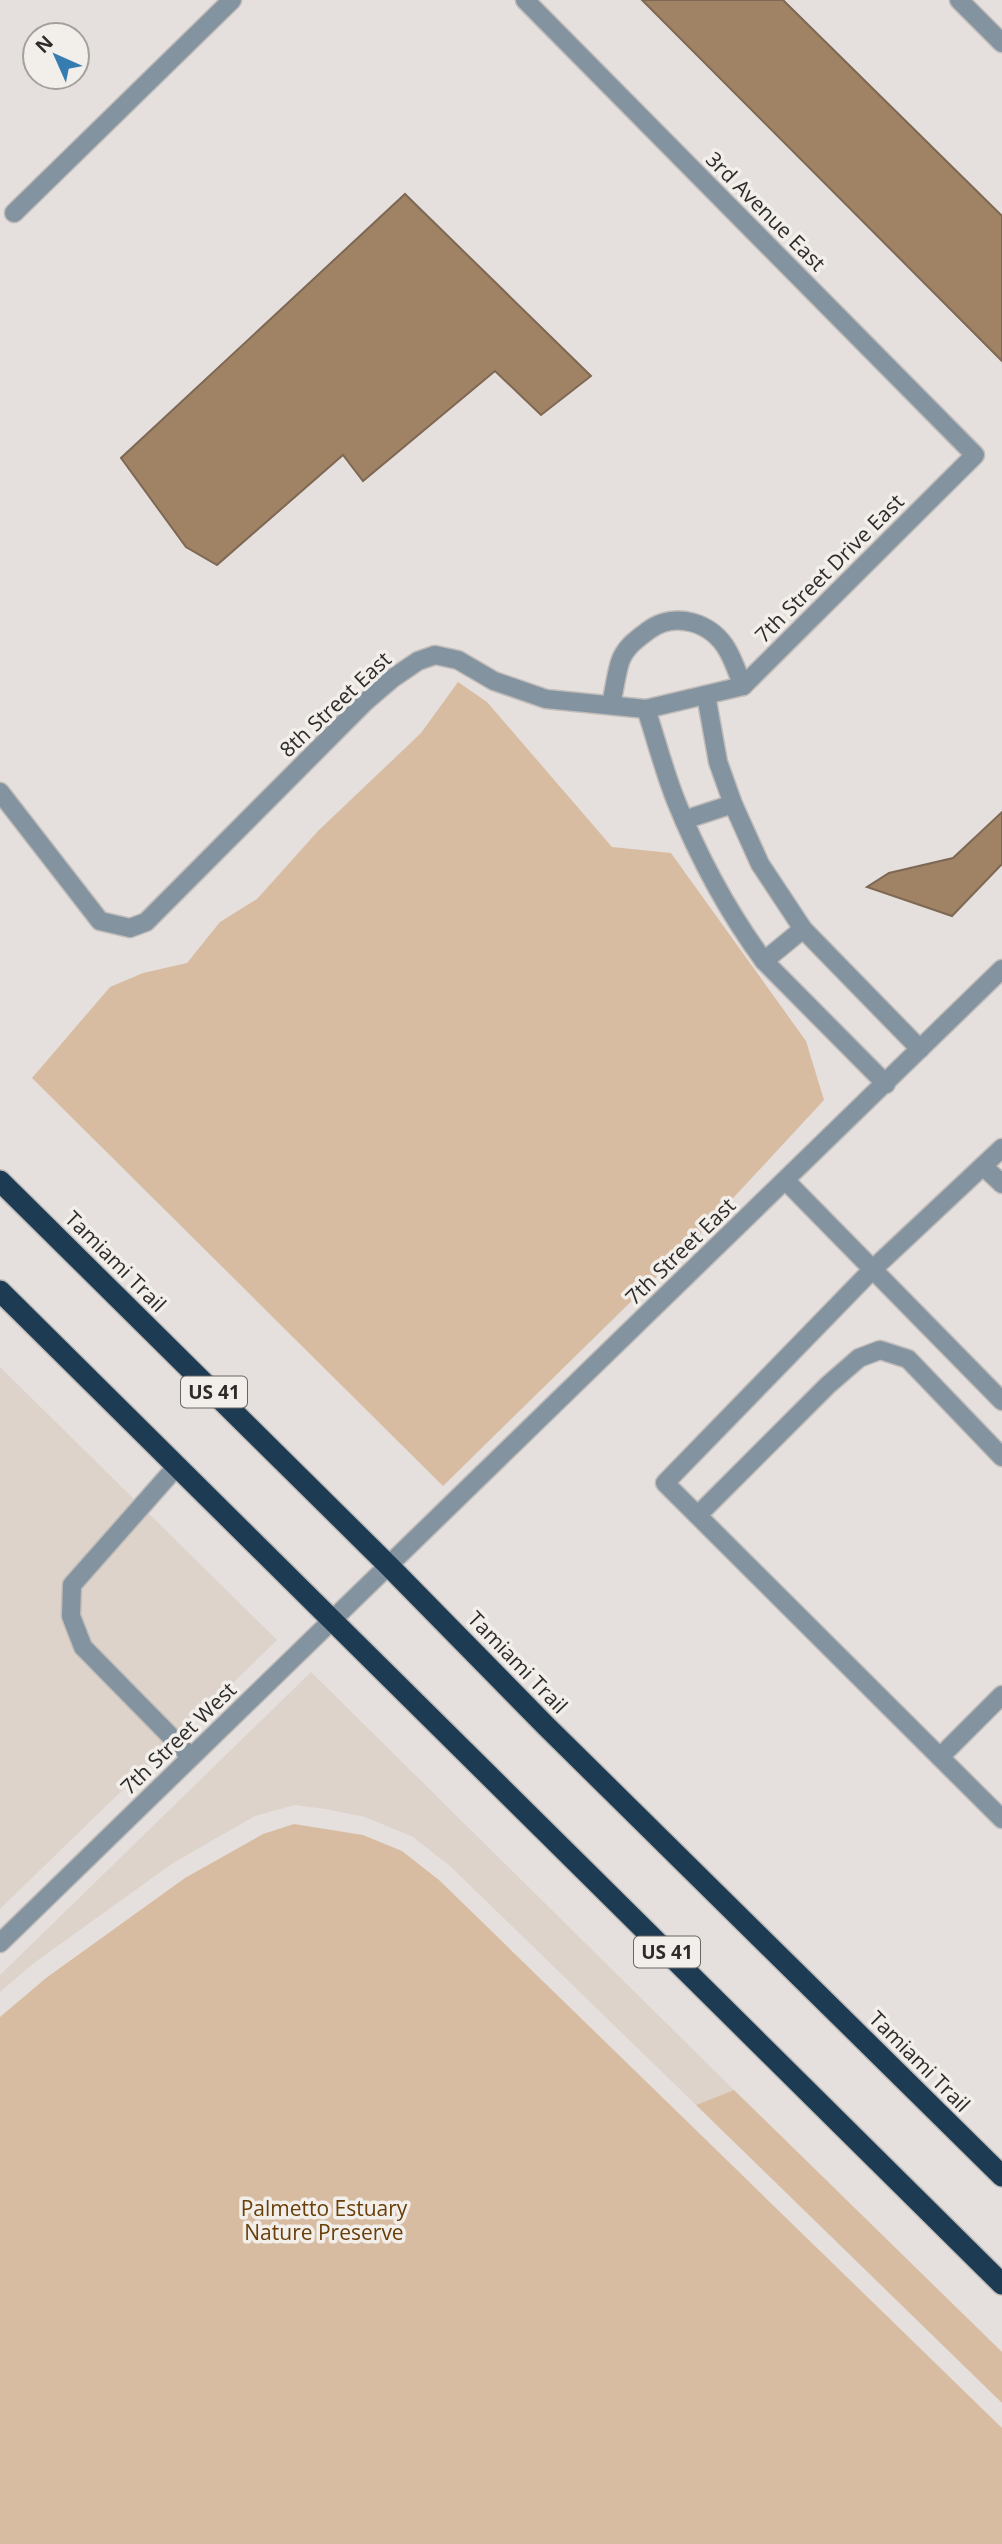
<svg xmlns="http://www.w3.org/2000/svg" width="1002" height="2544" viewBox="0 0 1002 2544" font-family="'Open Sans',sans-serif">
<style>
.built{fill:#ddd3ca}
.green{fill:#d8bca2}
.water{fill:#a08264;stroke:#7e6853;stroke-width:2}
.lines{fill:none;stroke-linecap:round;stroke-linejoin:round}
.minor-casing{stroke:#c0bcb9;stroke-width:21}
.highway-casing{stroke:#c0bcb9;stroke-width:24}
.minor{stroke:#8493a0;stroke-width:18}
.highway{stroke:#1d3c54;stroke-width:21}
.labels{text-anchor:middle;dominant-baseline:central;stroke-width:7;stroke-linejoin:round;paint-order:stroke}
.shield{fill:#f2eeea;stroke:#686664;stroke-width:2}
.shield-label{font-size:19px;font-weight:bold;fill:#2d2c2a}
.street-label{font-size:21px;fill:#2d2c2a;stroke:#f2eeea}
.park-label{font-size:21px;fill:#693e09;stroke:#f2eeea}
</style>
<rect width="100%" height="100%" fill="#e5e0dd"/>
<g class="built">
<polygon points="0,1367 277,1640 0,1909"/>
<polygon points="311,1672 734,2090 696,2105 451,1867 413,1837 365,1817 325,1809 295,1805 255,1816 173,1863 34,1963 0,1992 0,1975"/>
</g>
<g class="green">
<polygon points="458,682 487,702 612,847 671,853 806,1041 824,1100 698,1236 443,1486 32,1078 110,987 143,973 187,963 220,922 257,899 318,831 421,733"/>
<polygon points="294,1824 363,1835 402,1851 439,1880 1002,2428 1002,2544 0,2544 0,2017 46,1978 185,1878 263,1834"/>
<polygon points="734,2090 1002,2352 1002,2403 696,2105"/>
</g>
<g class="water">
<polygon points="642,0 783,0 1002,216 1002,361"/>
<polygon points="405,194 591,376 541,415 495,371 363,481 343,455 217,565 186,547 121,458"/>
<polygon points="1002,812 1002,864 952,916 867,887 889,873 953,858"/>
</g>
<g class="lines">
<g class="minor-casing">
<g id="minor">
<polyline points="959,0 1002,43"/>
<polyline points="14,213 232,0"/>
<polyline points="706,695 718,762 733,804 760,864 803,929 920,1049"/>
<path d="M611 705C614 691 616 675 620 662 625 647 637 639 649 630 675 611 712 622 728 651 734 662 738 674 743 686"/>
<path d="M646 709C656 739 664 771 676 801 699 858 728 912 764 961L886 1084"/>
<polyline points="0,792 100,921 130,928 146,922 365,702 393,678 418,661 435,655 458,660 494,681 546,699 646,709 743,686 975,455 525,0"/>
<polyline points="684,820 733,804"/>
<polyline points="764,961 803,929"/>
<polyline points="1002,1148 873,1269 665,1483 1002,1819"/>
<polyline points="983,1166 1002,1184"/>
<polyline points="786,1181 1002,1401"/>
<polyline points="177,1466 72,1585 71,1616 83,1647 191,1757"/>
<polyline points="698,1515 828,1385 859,1358 880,1350 908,1359 1002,1457"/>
<polyline points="940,1757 1002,1695"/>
<polyline points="0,1943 1002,969"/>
</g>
</g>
<g class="highway-casing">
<g id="highway">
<polyline points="0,1181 388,1565 546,1726 1002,2176"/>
<polyline points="0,1291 1002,2284"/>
</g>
</g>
<use href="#minor" class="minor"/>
<use href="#highway" class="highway"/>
</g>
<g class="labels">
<g class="shield">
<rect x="181" y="1376.5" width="66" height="31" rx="5"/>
<rect x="634" y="1936.5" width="66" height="31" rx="5"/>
</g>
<g class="shield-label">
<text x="214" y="1392">US 41</text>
<text x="667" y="1952">US 41</text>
</g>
<g class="street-label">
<text transform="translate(766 211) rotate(45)">3rd Avenue East</text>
<text transform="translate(829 568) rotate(-45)">7th Street Drive East</text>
<text transform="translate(335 704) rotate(-43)">8th Street East</text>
<text transform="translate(680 1251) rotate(-44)">7th Street East</text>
<text transform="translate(116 1261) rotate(45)">Tamiami Trail</text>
<text transform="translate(518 1662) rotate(46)">Tamiami Trail</text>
<text transform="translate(178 1738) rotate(-44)">7th Street West</text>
<text transform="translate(920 2061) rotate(45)">Tamiami Trail</text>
</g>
<g class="park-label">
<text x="324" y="2208">Palmetto Estuary<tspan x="324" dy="24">Nature Preserve</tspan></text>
</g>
</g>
<g transform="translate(56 56) rotate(315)"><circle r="33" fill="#f2eeea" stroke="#a3a09d" stroke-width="2"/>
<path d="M0-5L12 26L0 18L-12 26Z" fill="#357db1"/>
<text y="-10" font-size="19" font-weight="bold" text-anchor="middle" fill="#2d2c2a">N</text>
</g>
</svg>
